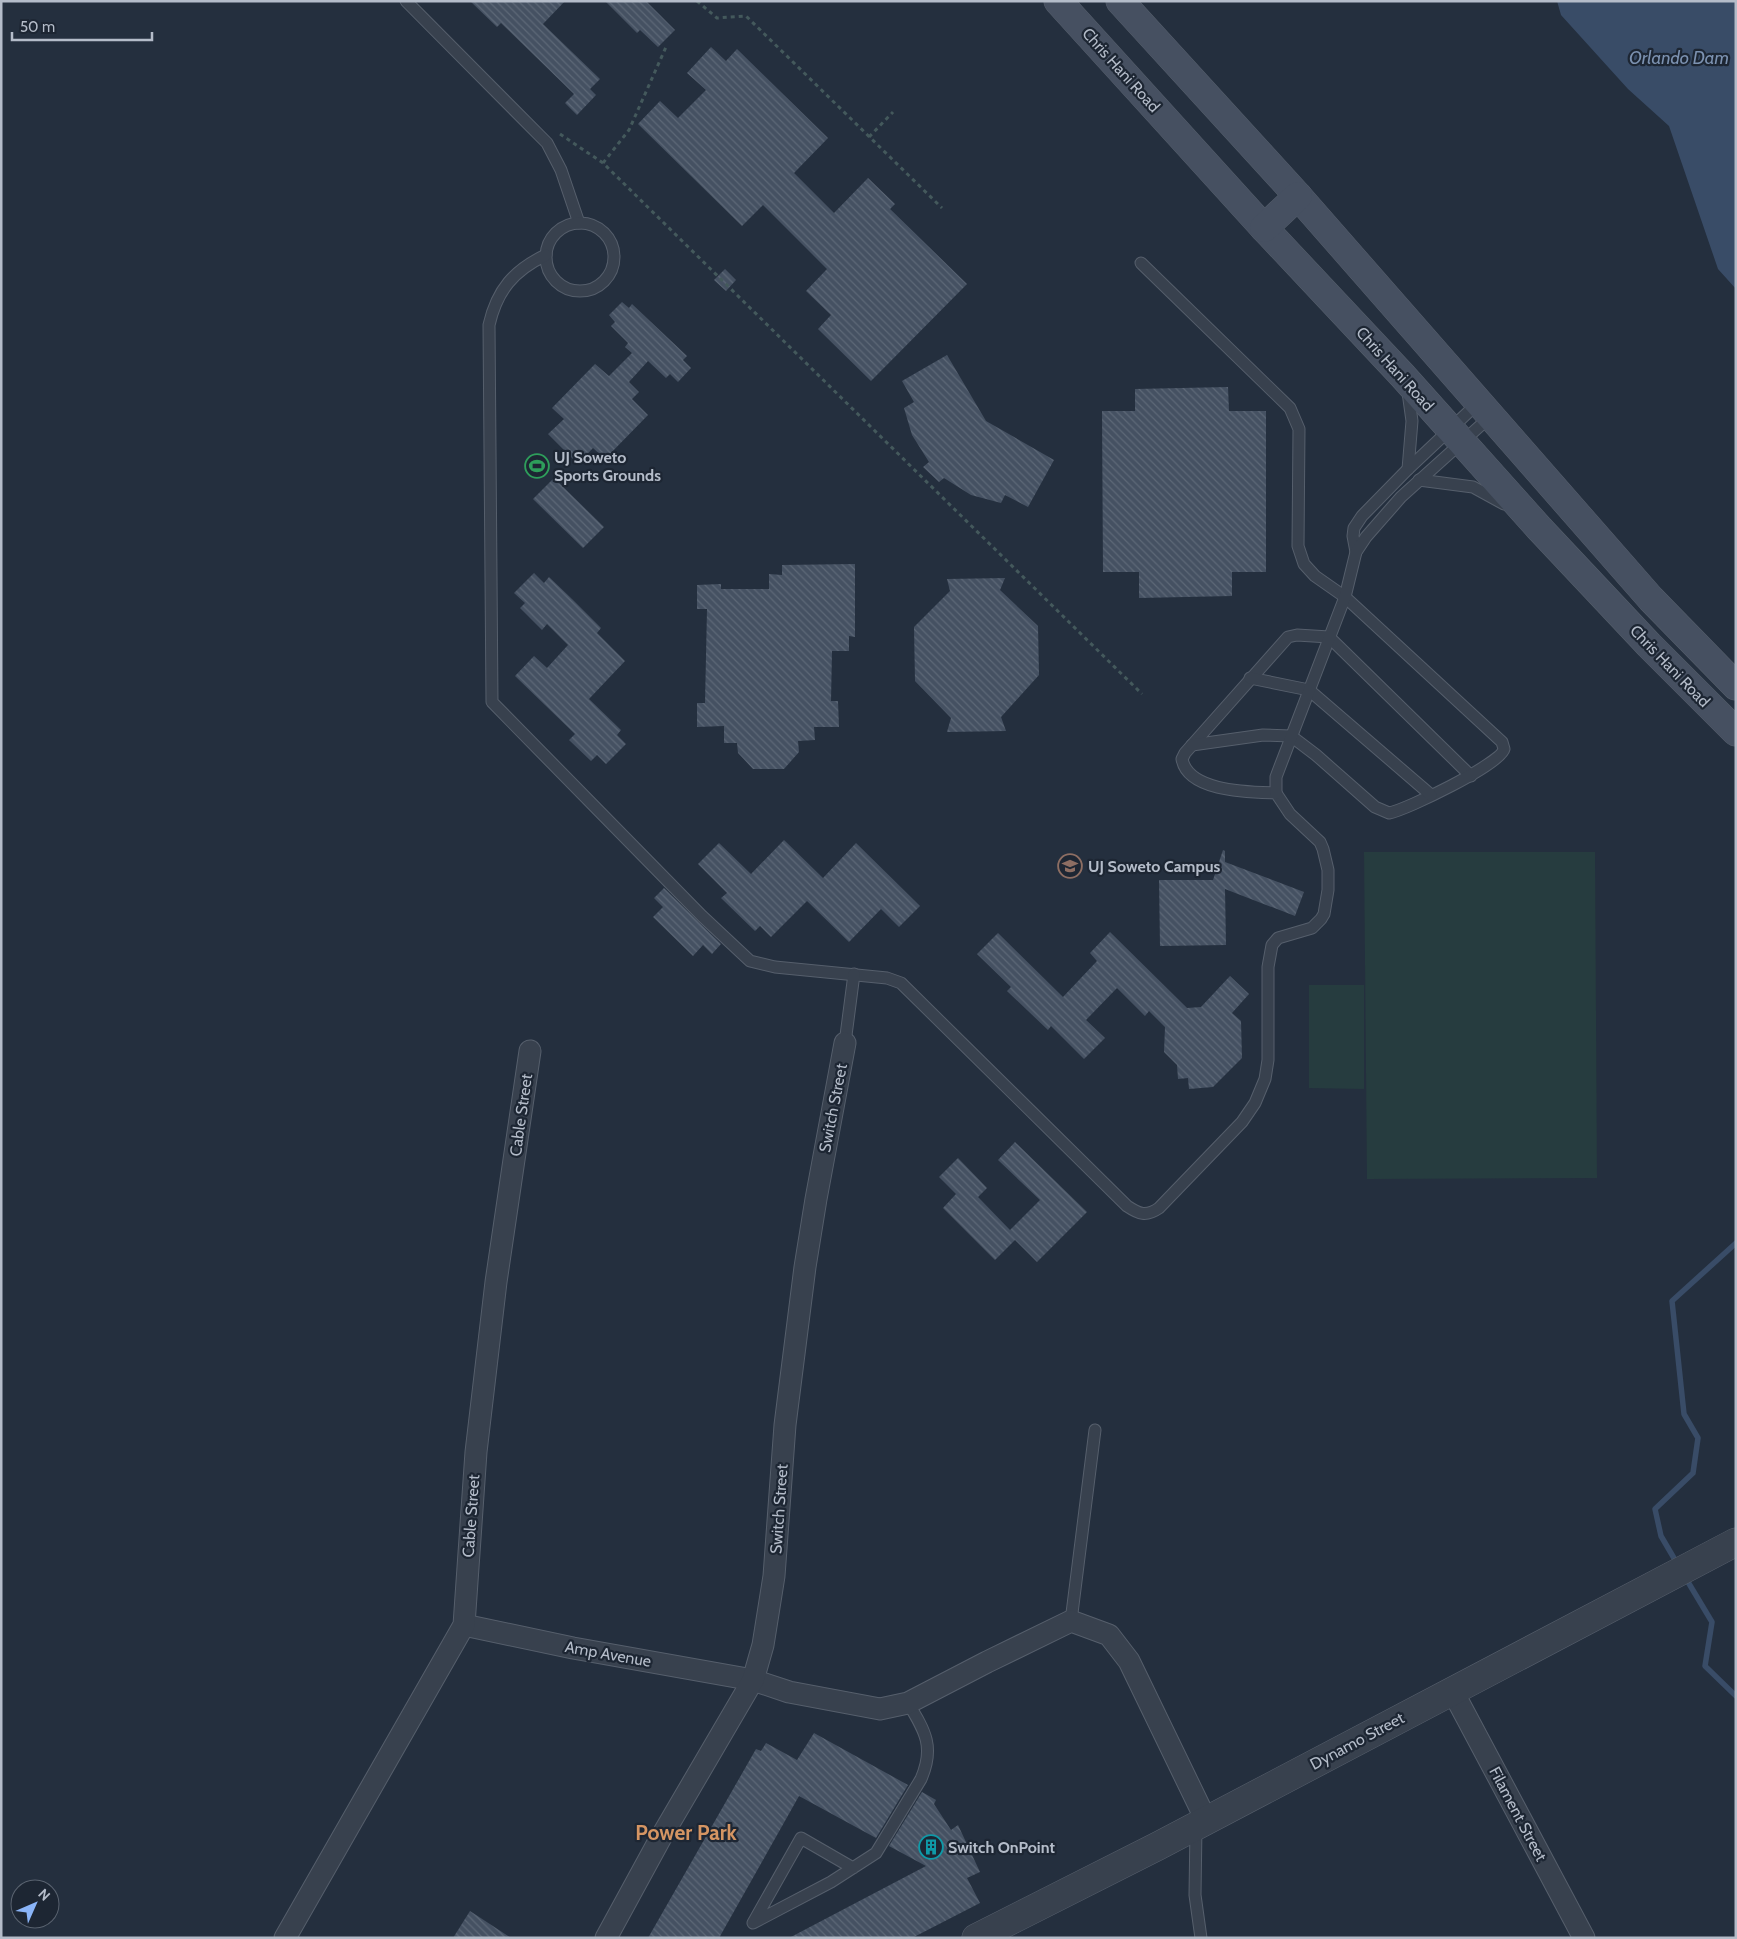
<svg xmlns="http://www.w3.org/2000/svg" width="1737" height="1939" viewBox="0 0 1737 1939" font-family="Cabin,sans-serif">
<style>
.garden{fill:#263c3f}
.water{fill:#394c67}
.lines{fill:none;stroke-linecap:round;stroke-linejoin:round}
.stream{stroke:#394c67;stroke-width:5.5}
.building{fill:url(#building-back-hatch)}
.service-casing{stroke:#565f6c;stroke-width:13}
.minor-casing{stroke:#565f6c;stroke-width:23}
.tertiary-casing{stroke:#565f6c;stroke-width:29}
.secondary-casing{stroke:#565f6c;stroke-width:29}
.path{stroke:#44595c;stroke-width:3;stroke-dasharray:4 4;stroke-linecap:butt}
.service{stroke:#38414e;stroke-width:11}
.minor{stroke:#38414e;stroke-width:21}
.tertiary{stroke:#38414e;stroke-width:28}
.secondary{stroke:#465061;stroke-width:28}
.labels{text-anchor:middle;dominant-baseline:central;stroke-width:4.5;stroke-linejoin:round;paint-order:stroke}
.street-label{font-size:16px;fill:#b4bcc9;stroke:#1d2633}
.poi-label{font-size:16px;font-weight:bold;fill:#b4bcc9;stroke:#1d2633;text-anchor:start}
.water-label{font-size:18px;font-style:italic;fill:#7c92b1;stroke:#1d2633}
.district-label{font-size:21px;font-weight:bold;fill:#d59563;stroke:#1d2633}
</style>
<defs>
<pattern id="building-back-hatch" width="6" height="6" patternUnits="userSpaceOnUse" patternTransform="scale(1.25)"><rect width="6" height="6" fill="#455162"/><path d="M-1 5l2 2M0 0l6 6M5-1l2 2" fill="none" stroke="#5d6877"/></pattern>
</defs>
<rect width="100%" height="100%" fill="#242f3e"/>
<g class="garden">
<polygon points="1364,852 1595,852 1597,1178 1367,1179"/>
<polygon points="1309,985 1364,985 1364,1089 1309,1088"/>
</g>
<polygon class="water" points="1557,1 1736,1 1736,289 1718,269 1669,126 1628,89 1561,15"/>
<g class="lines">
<g class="stream">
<polyline points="1678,1565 1661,1536 1655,1509 1693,1473 1698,1438 1684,1414 1672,1301 1736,1243"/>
<polyline points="1685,1577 1712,1622 1705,1666 1736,1696"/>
</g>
</g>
<g class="building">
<polygon points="470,1 565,1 543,24 600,79 590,89 596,95 577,115 565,103 574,94 501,23 497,27"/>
<polygon points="605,1 646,1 675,30 658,47 640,30 637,33"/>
<polygon points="711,47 726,61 737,49 828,138 794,173 834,213 868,178 895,204 890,209 967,284 871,381 818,329 831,315 806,291 827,269 763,205 742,226 638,124 660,101 678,118 706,90 687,73"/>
<polygon points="725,269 736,280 726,291 714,280"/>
<polygon points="622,302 629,308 632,304 687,356 683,360 691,368 678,382 670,374 666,378 648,361 629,382 639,392 632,399 648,415 605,459 593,448 578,464 548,434 564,419 552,408 595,364 609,376 632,353 625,347 628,343 611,326 615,322 609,315"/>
<polygon points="947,355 986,421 1054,460 1028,507 1005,495 1001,503 971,495 944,478 939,482 923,467 929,462 912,435 904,408 914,402 902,381"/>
<polygon points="1228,387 1229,411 1266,411 1266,572 1232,572 1232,596 1139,598 1139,572 1103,572 1102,411 1135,411 1135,389"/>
<polygon points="554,478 604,527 583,548 533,499"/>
<polygon points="855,564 855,637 849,636 849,651 832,651 831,701 838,701 839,727 814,727 815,740 798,741 799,752 784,769 753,769 738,753 737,743 724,743 724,726 697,727 697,703 705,703 707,609 697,609 697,585 721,584 721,589 769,589 769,574 782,575 782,565"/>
<polygon points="534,573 544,583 549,577 572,599 601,628 597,633 625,661 589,699 621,730 617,735 626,744 606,764 597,755 591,761 569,740 575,734 515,676 534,656 547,668 568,645 547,624 542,630 520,608 525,603 514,593"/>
<polygon points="1005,578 1000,590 1038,626 1039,675 1001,717 1006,731 947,732 951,718 915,681 914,627 950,591 947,579"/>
<polygon points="784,840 823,878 856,843 920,906 899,927 881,909 849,942 807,901 771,937 760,926 755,931 721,898 727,893 698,864 719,843 751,874"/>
<polygon points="1223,850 1225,851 1225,862 1304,892 1295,916 1225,889 1226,945 1160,946 1159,880 1213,880"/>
<polygon points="664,888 721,944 712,954 703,945 693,956 653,917 663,907 654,898"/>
<polygon points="1110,932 1187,1008 1201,1007 1230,976 1249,994 1232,1013 1241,1021 1242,1058 1213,1087 1189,1089 1188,1078 1178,1079 1177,1065 1164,1052 1165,1027 1149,1011 1145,1016 1117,988 1086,1020 1105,1038 1084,1059 1051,1026 1048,1030 1007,991 1011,987 977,954 998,933 1063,997 1097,961 1090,953"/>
<polygon points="1015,1142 1087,1212 1037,1262 1015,1240 995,1260 943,1208 956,1194 939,1177 958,1158 987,1188 978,1197 1010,1230 1040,1200 998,1160"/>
<polygon points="814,1733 908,1785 876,1838 799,1796 719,1938 648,1938 756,1749 761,1751 766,1743 797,1760"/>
<polygon points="922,1792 936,1800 934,1804 951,1830 958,1825 980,1872 967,1878 980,1903 912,1938 789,1938 926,1866 889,1846"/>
<polygon points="470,1911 511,1938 453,1938"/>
</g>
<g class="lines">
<g class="service-casing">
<g id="service">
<polyline points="406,1 547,143 561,170 579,223"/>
<circle cx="580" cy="257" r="34"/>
<path d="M546 255C514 270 497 290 489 325L492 702 702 916 750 961 775 967 887 978 901 983 1127 1206C1139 1214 1146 1217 1159 1208L1242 1122 1255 1103 1265 1079 1268 1060V967L1272 945 1278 938 1312 928 1321 919 1324 914 1328 890V870L1323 849 1320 842 1290 814 1276 793C1249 792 1188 792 1182 759L1185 753 1288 637 1297 635 1329 637 1471 776"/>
<path d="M1141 263 1290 408 1299 429 1298 546 1304 564 1315 576 1345 597 1502 742 1504 749C1501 764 1406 810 1389 813L1375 807 1316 755 1291 736 1263 735 1192 745"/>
<polyline points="1408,469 1412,421 1408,392"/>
<polyline points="1419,480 1473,487 1504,504"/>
<polyline points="1356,552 1353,536 1354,528 1362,516 1408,469 1479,402"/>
<polyline points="1250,678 1309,690 1431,795"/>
<polyline points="1276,793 1276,777 1279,769 1345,597 1356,552 1366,537 1401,497 1491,416"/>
<polyline points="845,1043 854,974"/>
<polyline points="1071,1621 1095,1430"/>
<polyline points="1196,1827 1195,1895 1201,1938"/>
<path d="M853 1868 801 1838 753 1923 831 1882 876 1853 921 1779C935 1747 925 1731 908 1703"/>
</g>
</g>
<g class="minor-casing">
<g id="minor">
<polyline points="464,1625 573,1648 753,1680 789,1692 880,1709 908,1703 987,1662 1071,1621 1109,1635 1129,1661 1206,1820"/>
<polyline points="1452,1690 1584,1938"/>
<polyline points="285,1938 464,1625 476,1452 496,1282 530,1051"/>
<polyline points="606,1938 660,1839 753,1680 763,1645 774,1576 785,1425 805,1267 816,1199 845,1043"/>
</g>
</g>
<g class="tertiary-casing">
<polyline id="tertiary" points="976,1938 1158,1846 1736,1542"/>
</g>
<g class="secondary-casing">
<g id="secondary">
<polyline points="1058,1 1264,228 1402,375 1539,528 1649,645 1736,732"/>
<polyline points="1120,1 1298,196 1651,599 1736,686"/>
<polyline points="1264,228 1298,196"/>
</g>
</g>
<g class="path">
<polyline points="697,1 717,18 746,16 942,208"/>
<polyline points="560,134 603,163 1142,694"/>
<polyline points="869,137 893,112"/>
<polyline points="603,163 629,130 666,47"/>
</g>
<use href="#service" class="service"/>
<use href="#minor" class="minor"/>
<use href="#tertiary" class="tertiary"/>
<use href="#secondary" class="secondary"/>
</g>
<defs>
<g id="stadium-ring" transform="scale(1.25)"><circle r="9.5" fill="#1d2633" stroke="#2e9e5b" stroke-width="1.5"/><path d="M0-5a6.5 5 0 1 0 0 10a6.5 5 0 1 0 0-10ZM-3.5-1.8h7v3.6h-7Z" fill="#2e9e5b"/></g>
<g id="university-ring" transform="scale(1.25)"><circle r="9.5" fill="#1d2633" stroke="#8d6e63" stroke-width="1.5"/><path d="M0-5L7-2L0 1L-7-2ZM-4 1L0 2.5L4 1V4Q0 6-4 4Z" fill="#8d6e63"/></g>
<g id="building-ring" transform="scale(1.25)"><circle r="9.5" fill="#1d2633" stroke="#0f9aa8" stroke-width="1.5"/><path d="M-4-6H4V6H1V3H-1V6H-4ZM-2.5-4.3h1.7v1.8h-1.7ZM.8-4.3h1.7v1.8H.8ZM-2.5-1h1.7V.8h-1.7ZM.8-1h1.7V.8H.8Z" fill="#0f9aa8"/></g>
</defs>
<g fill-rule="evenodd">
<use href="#stadium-ring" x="537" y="466"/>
<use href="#university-ring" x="1070" y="866"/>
<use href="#building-ring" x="931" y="1847"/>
</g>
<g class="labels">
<g class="street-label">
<text transform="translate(1121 70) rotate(48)">Chris Hani Road</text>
<text transform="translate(1395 369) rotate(48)">Chris Hani Road</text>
<text transform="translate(1670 666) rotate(46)">Chris Hani Road</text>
<text transform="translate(833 1108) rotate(-79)">Switch Street</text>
<text transform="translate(521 1115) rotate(-82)">Cable Street</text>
<text transform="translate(779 1509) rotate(-86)">Switch Street</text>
<text transform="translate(471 1516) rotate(-86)">Cable Street</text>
<text transform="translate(608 1654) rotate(10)">Amp Avenue</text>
<text transform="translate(1357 1741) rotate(-28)">Dynamo Street</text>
<text transform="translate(1518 1814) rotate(62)">Filament Street</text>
</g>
<g class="poi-label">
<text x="554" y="457">UJ Soweto<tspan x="554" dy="18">Sports Grounds</tspan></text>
<text x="1088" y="866">UJ Soweto Campus</text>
<text x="948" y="1847">Switch OnPoint</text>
</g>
<g class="water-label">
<text x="1679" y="58">Orlando Dam</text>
</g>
<g class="district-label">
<text x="686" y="1832">Power Park</text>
</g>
</g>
<rect width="1737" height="1939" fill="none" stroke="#b4bcc9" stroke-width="5"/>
<g transform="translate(35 1904) rotate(45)"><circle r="24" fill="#1d2633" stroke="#59626f"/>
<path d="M0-4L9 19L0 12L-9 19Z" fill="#8ab4f8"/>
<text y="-8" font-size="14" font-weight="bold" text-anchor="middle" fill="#b4bcc9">N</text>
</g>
<path d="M12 32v8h140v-8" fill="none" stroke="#b4bcc9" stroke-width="2.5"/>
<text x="20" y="32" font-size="15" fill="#b4bcc9" stroke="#1d2633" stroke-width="4" paint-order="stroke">50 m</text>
</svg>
